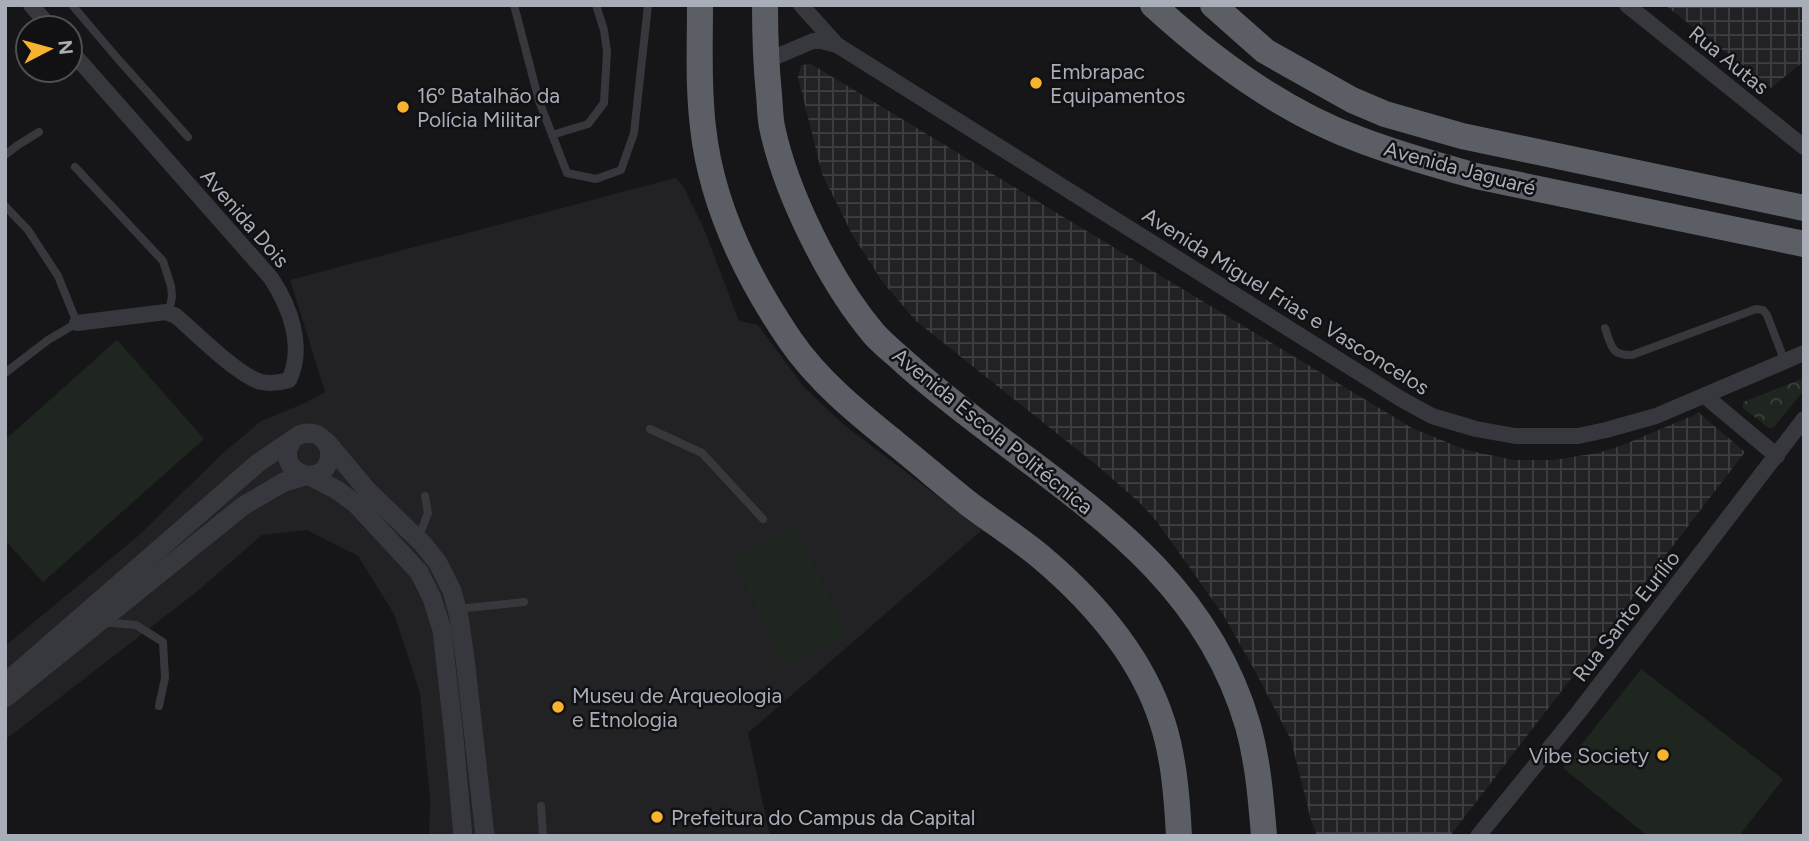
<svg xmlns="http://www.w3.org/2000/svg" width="1809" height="841" viewBox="0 0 1809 841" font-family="Figtree,sans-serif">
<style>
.built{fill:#222225}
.industrial{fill:url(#industrial-grid)}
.grass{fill:#1e261f}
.park{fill:url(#park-crowns)}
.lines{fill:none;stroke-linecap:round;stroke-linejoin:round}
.service{stroke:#37383d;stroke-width:8}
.minor{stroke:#37383d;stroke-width:16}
.tertiary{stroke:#37383d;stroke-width:19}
.trunk{stroke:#5b5e65;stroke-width:26}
.poi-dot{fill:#f7b32f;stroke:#111113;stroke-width:2.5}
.labels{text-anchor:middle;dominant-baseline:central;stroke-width:5;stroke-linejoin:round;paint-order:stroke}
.street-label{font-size:21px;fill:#a8adb8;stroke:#111113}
.poi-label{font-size:21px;fill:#a8adb8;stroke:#111113;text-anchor:start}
</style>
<defs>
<pattern id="industrial-grid" width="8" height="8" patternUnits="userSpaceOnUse" patternTransform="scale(1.75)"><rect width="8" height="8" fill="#222225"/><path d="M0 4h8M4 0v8" fill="none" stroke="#3f3f43"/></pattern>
<pattern id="park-crowns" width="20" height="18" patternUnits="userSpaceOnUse" patternTransform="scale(1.75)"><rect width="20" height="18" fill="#1e261f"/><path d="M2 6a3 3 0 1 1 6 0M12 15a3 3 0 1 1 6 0" fill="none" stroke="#3c433d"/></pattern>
</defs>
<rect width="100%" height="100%" fill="#161618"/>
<polygon class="built" points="675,178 683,186 704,229 739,321 758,325 804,387 843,424 982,530 748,733 770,836 429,836 430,799 420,693 394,614 358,556 307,530 262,535 194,594 5,740 5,646 138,536 222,454 261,421 305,403 325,392 290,280"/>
<g class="industrial">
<polygon points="1665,5 1804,5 1804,61 1771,88"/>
<polygon points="811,64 1412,428 1466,450 1514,460 1553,460 1598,453 1623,445 1699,413 1745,452 1450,836 1317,836 1311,820 1291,740 1255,671 1224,616 1158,523 1141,504 1099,467 916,321 882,281 853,236 822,174 798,77 801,65"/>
</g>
<g class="grass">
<polygon points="117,340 204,439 43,582 5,540 5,440"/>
<polygon points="797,527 846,635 782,665 733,556"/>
<polygon points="1641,669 1783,779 1739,836 1648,836 1563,768"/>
</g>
<polygon class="park" points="1802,379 1804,379 1804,390 1774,427 1769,428 1743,408 1743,402"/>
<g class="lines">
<g class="service">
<polyline points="72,5 118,59 188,137"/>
<polyline points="514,5 539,101 567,173 596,179 621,170 634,133 648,5"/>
<polyline points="552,135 588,124 604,103 607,52 604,30 596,5"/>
<polyline points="5,155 18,145 39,132"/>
<polyline points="75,167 163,261 171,286 172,296 169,313"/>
<polyline points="5,206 28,230 58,276 77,323 48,340 5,373"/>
<path d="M1605 328C1611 345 1611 356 1632 355L1756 309 1763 310 1767 315 1785 362"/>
<polyline points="650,429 702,453 763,519"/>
<polyline points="418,539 428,513 425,496"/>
<polyline points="457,609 524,602"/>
<polyline points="102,622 136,625 163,642 165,678 159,706"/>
<polyline points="541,806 543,836"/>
</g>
<g class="minor">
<polyline points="31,5 51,28"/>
<polyline points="801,5 837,45 1401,399 1432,416 1476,429 1515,436 1578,436 1606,430 1656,416 1804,353"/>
<polyline points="1627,5 1804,147"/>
<path d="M70 50 271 278C290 307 305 346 289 380 279 383 271 384 261 382 237 375 197 334 176 316L166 312 77 323"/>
<polyline points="766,61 813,41 821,41 837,45"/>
<polyline points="1705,396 1777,456"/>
<polyline points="1478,836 1578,713 1804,419"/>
</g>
<g class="tertiary">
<polyline points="327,442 367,490 423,544 438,563 452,591 459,617 465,658 485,836"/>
<polyline points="310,476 337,490 356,504 419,572 432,598 442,630 454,737 463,836"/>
<path d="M5 683 258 463 299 435C308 432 317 432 324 440 329 445 331 452 329 460 323 486 283 476 288 450 289 446 291 443 292 440"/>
<polyline points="5,698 243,506 284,482 305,476"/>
</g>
<g class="trunk">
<path d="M700 5C700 45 698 87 703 127 711 203 747 277 790 340 818 381 858 413 895 443 920 463 944 484 969 504 993 522 1018 538 1041 557 1093 601 1141 656 1162 721 1174 757 1177 798 1179 836"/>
<path d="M765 5C765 35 766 65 769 95 770 106 770 117 772 127 786 193 830 282 874 334 882 343 892 351 901 359 930 386 961 409 992 433 1101 515 1208 587 1248 726 1258 762 1261 799 1264 836"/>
<path d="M1153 5C1213 60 1282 111 1358 139 1397 154 1436 165 1476 176L1804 244"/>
<polyline points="1213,5 1265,51 1352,100 1385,114 1462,136 1804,208"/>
</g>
</g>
<g class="poi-dot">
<circle cx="1036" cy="83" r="7"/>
<circle cx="403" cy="107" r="7"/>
<circle cx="558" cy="707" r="7"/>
<circle cx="1663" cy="755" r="7"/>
<circle cx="657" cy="817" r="7"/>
</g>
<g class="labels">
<g class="street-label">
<text transform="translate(1729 60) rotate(39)">Rua Autas</text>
<text transform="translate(1460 168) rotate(15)">Avenida Jaguaré</text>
<text transform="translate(245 218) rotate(49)">Avenida Dois</text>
<text transform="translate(1286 301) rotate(32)">Avenida Miguel Frias e Vasconcelos</text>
<text transform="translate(993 431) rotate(39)">Avenida Escola Politécnica</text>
<text transform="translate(1626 616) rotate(-52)">Rua Santo Eurílio</text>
</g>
<g class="poi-label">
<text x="1050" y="71">Embrapac<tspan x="1050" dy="24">Equipamentos</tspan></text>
<text x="417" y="95">16º Batalhão da<tspan x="417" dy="24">Polícia Militar</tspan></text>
<text x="572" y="695">Museu de Arqueologia<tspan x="572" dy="24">e Etnologia</tspan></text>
<text x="1649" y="755" text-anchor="end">Vibe Society</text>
<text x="671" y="817">Prefeitura do Campus da Capital</text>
</g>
</g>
<rect width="1809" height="841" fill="none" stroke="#a8adb8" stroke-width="14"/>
<g transform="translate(49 49) rotate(84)"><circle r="33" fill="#111113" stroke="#4d4f55" stroke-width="2"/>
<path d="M0-5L12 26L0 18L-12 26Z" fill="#f7b32f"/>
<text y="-10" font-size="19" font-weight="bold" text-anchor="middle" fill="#a8adb8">N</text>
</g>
</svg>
